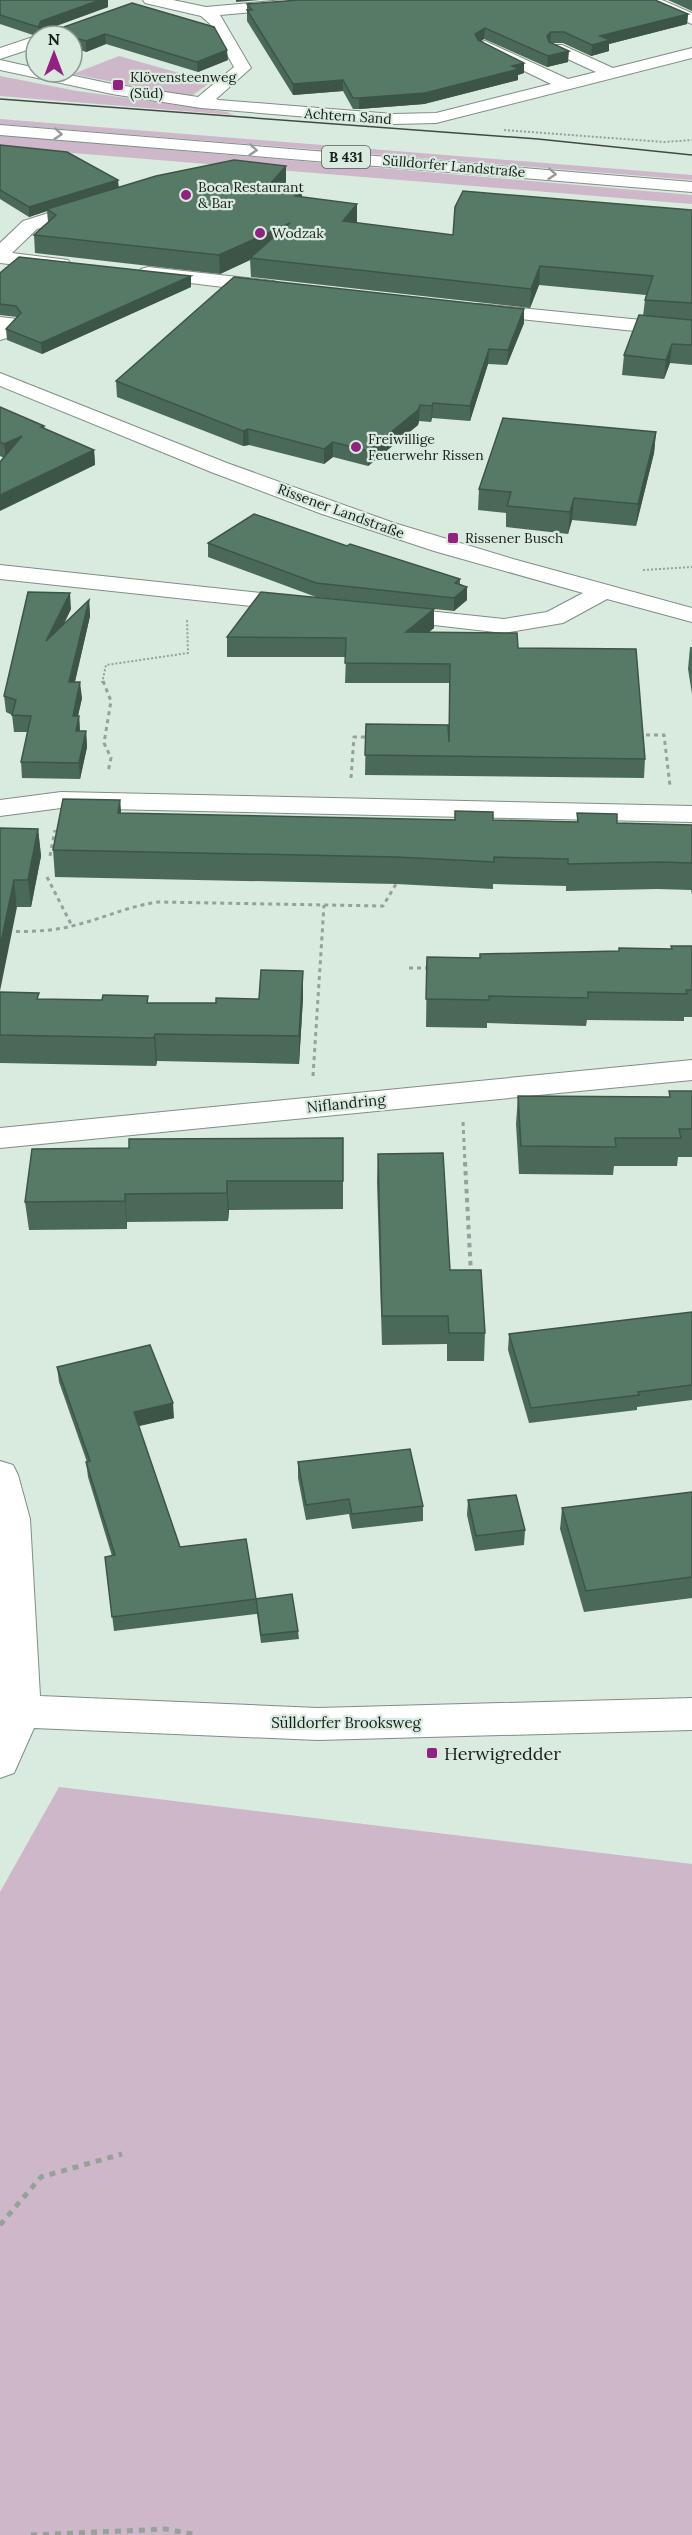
<svg xmlns="http://www.w3.org/2000/svg" width="692" height="2535" viewBox="0 0 692 2535" font-family="Lora,serif">
<style>
.green{fill:#ceb7c8}
.lines{fill:none;stroke-linecap:round;stroke-linejoin:round}
.minor-casing{stroke:#7f8e85;stroke-width:2}
.highway-casing{stroke:#7f8e85;stroke-width:2}
.path-far3{stroke:#94a299;stroke-width:2;stroke-dasharray:2 2;stroke-linecap:butt}
.path-far2{stroke:#94a299;stroke-width:3;stroke-dasharray:4 4;stroke-linecap:butt}
.path-far1{stroke:#94a299;stroke-width:4;stroke-dasharray:4.5 4.5;stroke-linecap:butt}
.path{stroke:#94a299;stroke-width:5;stroke-dasharray:6 6;stroke-linecap:butt}
.minor{fill:#fff;fill-rule:evenodd}
.highway{fill:#fff;fill-rule:evenodd}
.tram{stroke:#414943;stroke-width:1.5}
.wall{fill:#4b6958}
.shaded-wall{fill:#3d5547}
.building{fill:#577a66;stroke:#3d5547;stroke-width:1.5}
.oneway{stroke:#979a98}
.poi-dot{fill:#932180;stroke:#d9eadf;stroke-width:2}
.labels{text-anchor:middle;dominant-baseline:central;stroke-width:4.5;stroke-linejoin:round;paint-order:stroke}
.far-poi-label{font-size:14px;fill:#181e1a;stroke:#d9eadf;text-anchor:start}
.far-street-label{font-size:14px;fill:#181e1a;stroke:#d9eadf}
.shield{fill:#d9eadf;stroke:#525b55;stroke-width:1.5}
.shield-label{font-size:14px;font-weight:bold;fill:#181e1a}
.street-label{font-size:15px;fill:#181e1a;stroke:#d9eadf}
.near-poi-label{font-size:18px;fill:#181e1a;stroke:#d9eadf;text-anchor:start}
</style>
<rect width="100%" height="100%" fill="#d9eadf"/>
<g class="green">
<polygon points="119,56 211,82 190,97 73,74"/>
<polygon points="0,76 77,91 227,112 233,115 0,96"/>
<polygon points="0,119 692,175 692,180 0,124"/>
<polygon points="0,135 692,195 692,204 0,147"/>
<polygon points="59,1787 692,1864 692,2535 0,2535 0,1892"/>
</g>
<g class="lines">
<g class="minor-casing">
<g id="minor">
<polygon points="143,0 173,0 206,7 284,0 342,0 334,5 220,15 251,68 216,99 219,100 393,114 436,113 551,84 479,49 477,46 479,43 485,41 568,79 596,72 550,51 548,48 550,45 562,45 613,68 692,48 692,58 436,123 393,124 201,108 112,94 0,70 0,60 36,68 36,72 56,72 112,84 198,97 234,67 210,24 201,16 145,3"/>
<polygon points="641,0 662,0 692,13 692,24 643,3"/>
<polygon points="36,36 36,47 0,59 0,48"/>
<polygon points="90,200 97,202 99,206 97,210 37,229 12,253 68,260 71,264 68,268 61,270 0,263 0,243 23,221"/>
<polygon points="148,267 273,281 280,283 283,287 280,291 273,293 141,277 138,273 141,269"/>
<polygon points="479,304 692,325 692,337 472,314 469,310 472,306"/>
<polygon points="0,317 17,319 20,323 7,338 0,340"/>
<polygon points="0,373 227,463 394,523 513,559 692,608 692,622 607,599 563,623 504,633 381,619 378,614 381,609 390,607 504,619 547,612 583,593 434,551 322,514 211,472 0,386"/>
<polygon points="0,565 299,597 307,599 311,604 307,609 299,611 0,579"/>
<polygon points="61,792 692,806 692,822 61,808 0,816 0,800"/>
<polygon points="692,1060 692,1080 0,1148 0,1128"/>
<polygon points="0,1461 13,1465 18,1475 30,1519 40,1696 318,1708 692,1698 692,1730 318,1740 34,1728 14,1773 0,1778"/>
</g>
</g>
<g class="highway-casing">
<polygon id="highway" points="0,125 692,182 692,192 0,135"/>
</g>
<g class="path-far3">
<polyline points="504,130 664,142 692,140"/>
<polyline points="643,570 692,567"/>
<polyline points="102,683 106,665 188,653 187,619"/>
</g>
<g class="path-far2">
<polyline points="103,681 111,701 104,743 111,758 108,772"/>
<polyline points="638,735 664,735 670,786"/>
<polyline points="351,778 354,737 368,737"/>
<polyline points="50,856 55,830"/>
<polyline points="47,877 72,926"/>
<path d="M0 931C25 932 51 932 76 925 104 918 129 906 158 902L383 906 396 884"/>
<polyline points="409,968 430,968"/>
<polyline points="313,1076 324,905"/>
<polyline points="463,1122 465,1163"/>
</g>
<polyline class="path-far1" points="465,1162 471,1274"/>
<g class="path">
<polyline points="0,2225 41,2177 122,2154"/>
<polyline points="31,2535 165,2529 198,2535"/>
</g>
<use href="#minor" class="minor"/>
<use href="#highway" class="highway"/>
<polyline class="tram" points="0,99 538,139 692,155"/>
</g>
<g class="wall">
<polygon points="0,0 108,7 51,28 64,27 132,3 228,60 198,72 106,44 86,52 72,47 72,36 43,36 43,31 40,36 36,36 0,24"/>
<polygon points="668,0 692,0 692,11"/>
<polygon points="247,4 688,14 687,24 609,44 609,51 591,56 563,43 551,43 568,62 547,67 484,39 481,41 524,73 518,75 518,80 424,104 359,109 353,109 343,91 293,95 247,21"/>
<polygon points="0,145 118,187 286,166 286,184 284,186 302,189 302,197 357,204 357,223 453,235 692,210 692,365 670,363 664,379 622,375 624,355 643,316 645,300 646,295 539,285 530,308 251,277 250,260 220,274 35,253 34,235 48,222 47,211 29,217 0,199"/>
<polygon points="0,273 191,276 191,287 42,354 7,340 6,329 17,317 0,315"/>
<polygon points="524,309 524,323 507,365 488,364 470,421 432,418 431,422 419,421 418,425 368,466 333,457 324,464 249,445 243,446 117,397 116,381"/>
<polygon points="0,407 44,426 45,429 94,450 95,465 4,458 0,456"/>
<polygon points="656,432 654,453 636,526 572,520 568,534 506,527 506,513 478,510 479,489"/>
<polygon points="208,543 347,546 460,579 460,584 467,587 467,600 454,611 434,609 434,628 429,632 518,648 645,759 644,778 365,775 366,724 449,739 450,683 345,683 346,657 227,657 227,637 391,605 316,597 208,557"/>
<polygon points="89,600 90,616 75,682 82,698 78,716 79,716 80,731 86,731 87,747 80,779 22,778 21,762 28,732 14,732 12,715 6,712 4,696 71,609 64,624"/>
<polygon points="690,647 692,647 692,694 688,669"/>
<polygon points="120,800 121,813 577,822 577,813 617,823 692,825 692,894 691,890 657,889 566,891 566,886 493,884 493,889 396,884 55,877 53,850"/>
<polygon points="0,828 38,829 41,856 31,907 17,907"/>
<polygon points="671,946 692,946 692,1017 684,1017 684,1021 587,1020 586,1026 487,1023 487,1028 426,1027 427,957 480,958 619,951 619,948 671,949"/>
<polygon points="0,992 39,999 148,1003 216,1003 259,999 303,998 299,1064 157,1061 156,1066 0,1063"/>
<polygon points="669,1091 692,1091 692,1157 678,1157 677,1166 614,1166 613,1175 519,1174 516,1124 518,1096 669,1097"/>
<polygon points="343,1138 343,1209 229,1210 228,1221 127,1222 127,1229 29,1230 25,1202 129,1148"/>
<polygon points="378,1154 450,1270 485,1333 484,1361 447,1361 447,1344 382,1345 377,1182"/>
<polygon points="692,1312 692,1400 637,1407 637,1410 529,1423 508,1350 509,1334"/>
<polygon points="57,1367 174,1418 138,1426 180,1547 256,1599 298,1631 299,1639 261,1643 257,1614 114,1631 105,1557 112,1556 88,1477 86,1462 87,1462 59,1382"/>
<polygon points="298,1462 423,1506 423,1521 352,1529 349,1514 306,1520 298,1478"/>
<polygon points="692,1492 692,1598 584,1612 560,1529 562,1508"/>
<polygon points="468,1500 525,1530 524,1545 475,1551 467,1515"/>
</g>
<g class="shaded-wall">
<polygon points="100,0 108,0 108,7 47,29 43,28 43,31 39,36 38,27 41,21"/>
<polygon points="236,0 259,0 236,2"/>
<polygon points="688,14 687,24 609,44 609,51 591,56 592,45 600,36"/>
<polygon points="485,28 484,39 475,45 475,34"/>
<polygon points="551,32 550,43 546,47 547,36"/>
<polygon points="105,34 106,44 86,52 86,41"/>
<polygon points="227,50 228,60 198,72 197,62"/>
<polygon points="569,51 568,62 547,67 548,56"/>
<polygon points="524,63 524,73 518,75 518,80 424,104 359,109 359,98"/>
<polygon points="343,80 343,91 293,95 293,84"/>
<polygon points="286,166 286,184 270,203 270,184"/>
<polygon points="118,180 119,189 47,209 47,211 29,217 29,207"/>
<polygon points="302,189 302,207 295,196"/>
<polygon points="357,204 357,222 343,240 343,221"/>
<polygon points="290,223 250,258 250,260 220,274 219,255"/>
<polygon points="540,266 539,285 530,308 531,289"/>
<polygon points="191,276 191,287 42,354 41,343"/>
<polygon points="524,309 524,323 507,365 508,350"/>
<polygon points="672,344 670,363 664,379 666,360"/>
<polygon points="489,349 488,364 470,421 470,406"/>
<polygon points="433,403 432,418 431,422 432,406"/>
<polygon points="420,405 419,421 418,425 368,466 368,451"/>
<polygon points="248,429 249,445 243,446 243,431"/>
<polygon points="656,432 654,453 636,526 638,504"/>
<polygon points="22,436 6,459 4,444"/>
<polygon points="333,442 333,457 324,464 324,449"/>
<polygon points="94,450 95,465 0,511 0,495"/>
<polygon points="574,498 572,520 568,534 570,512"/>
<polygon points="467,587 467,600 454,611 454,598"/>
<polygon points="70,593 71,609 47,657 46,641"/>
<polygon points="89,600 90,616 71,698 69,682"/>
<polygon points="434,609 434,628 406,651 406,632"/>
<polygon points="80,682 82,698 74,733 73,716"/>
<polygon points="79,716 80,733 76,731"/>
<polygon points="86,731 87,747 80,779 79,763"/>
<polygon points="120,800 122,827 118,813"/>
<polygon points="38,829 41,856 31,907 28,880"/>
<polygon points="14,880 17,907 0,991 0,947"/>
<polygon points="303,971 303,998 299,1064 299,1036"/>
<polygon points="155,1034 157,1061 156,1066 154,1038"/>
<polygon points="227,1181 229,1210 228,1221 227,1193"/>
<polygon points="125,1194 127,1222 127,1229 125,1201"/>
<polygon points="173,1403 174,1418 135,1427 134,1412"/>
</g>
<g class="building">
<polygon points="0,0 100,0 41,21 38,27 0,15"/>
<polygon points="298,0 655,0 688,14 600,36 610,40 592,45 564,32 551,32 547,36 549,42 569,51 548,56 485,28 475,34 478,40 524,63 512,66 519,69 425,93 359,98 353,98 343,80 293,84 247,10 252,10 247,4"/>
<polygon points="132,3 214,27 227,50 197,62 105,34 86,41 72,37 72,36 69,36 43,28 64,27"/>
<polygon points="0,145 67,152 118,180 29,207 0,190"/>
<polygon points="234,160 286,166 270,184 302,189 295,196 357,204 343,221 453,235 455,207 463,191 692,210 692,303 645,300 653,276 540,266 531,289 250,258 290,223 219,255 34,235 56,215 47,209 156,176"/>
<polygon points="19,257 191,276 41,343 6,329 21,313 16,306 0,304 0,273"/>
<polygon points="234,277 524,309 508,350 489,349 470,406 433,403 432,406 420,405 418,410 368,451 333,442 324,449 248,429 243,431 116,381"/>
<polygon points="639,315 692,320 692,345 672,344 666,360 624,355"/>
<polygon points="0,407 44,426 41,427 94,450 0,495 0,462 22,436 4,444 0,442"/>
<polygon points="503,418 656,432 638,504 574,498 570,512 507,506 511,492 479,489"/>
<polygon points="254,514 347,546 350,544 460,579 455,583 467,587 454,598 316,583 208,543"/>
<polygon points="28,592 70,593 46,641 89,600 69,682 80,682 73,716 79,716 76,731 86,731 79,763 21,762 31,716 12,715 16,700 4,696"/>
<polygon points="261,592 434,609 406,632 517,633 518,648 636,649 645,759 365,755 366,724 448,725 449,742 450,664 345,663 346,638 227,637"/>
<polygon points="63,799 120,800 118,813 455,820 455,811 493,812 493,820 578,822 577,813 617,814 617,823 692,825 692,863 660,862 568,864 568,859 494,857 494,862 396,857 53,850"/>
<polygon points="0,828 38,829 28,880 14,880 0,947"/>
<polygon points="671,946 692,946 692,990 686,990 687,994 588,992 588,998 489,996 489,1000 426,999 427,957 480,958 480,954 619,951 619,948 672,949"/>
<polygon points="261,970 303,971 299,1036 155,1034 154,1038 0,1035 0,992 39,993 37,999 102,1000 103,995 148,996 147,1003 216,1003 216,998 259,999"/>
<polygon points="669,1091 692,1091 692,1129 679,1129 681,1138 615,1138 616,1147 521,1146 518,1096 670,1097"/>
<polygon points="343,1138 343,1181 227,1181 227,1193 125,1194 125,1201 25,1202 32,1149 129,1148 129,1139"/>
<polygon points="443,1153 450,1270 481,1270 485,1333 449,1333 448,1316 382,1316 378,1154"/>
<polygon points="692,1312 692,1385 638,1392 639,1395 531,1408 509,1334"/>
<polygon points="150,1345 173,1403 134,1412 180,1547 246,1539 256,1599 112,1617 105,1557 115,1555 86,1462 90,1461 57,1367"/>
<polygon points="410,1449 423,1506 352,1514 349,1499 306,1505 298,1462"/>
<polygon points="692,1492 692,1577 586,1591 562,1508"/>
<polygon points="516,1495 525,1530 476,1536 468,1500"/>
<polygon points="292,1594 298,1631 261,1635 256,1599 255,1599"/>
</g>
<defs><path id="oneway-chevron" d="M-2-3.5L2.5 0L-2 3.5" fill="none" stroke-width="1.6" stroke-linecap="round" stroke-linejoin="round" transform="scale(1.5)"/></defs>
<g class="oneway">
<use href="#oneway-chevron" transform="translate(58 134) rotate(5)"/>
<use href="#oneway-chevron" transform="translate(253 150) rotate(5)"/>
<use href="#oneway-chevron" transform="translate(552 174) rotate(5)"/>
</g>
<g class="poi-dot">
<rect x="112" y="79" width="12" height="12" rx="3"/>
<circle cx="186" cy="195" r="6"/>
<circle cx="260" cy="233" r="6"/>
<circle cx="356" cy="447" r="6"/>
<rect x="447" y="532" width="12" height="12" rx="3"/>
<rect x="426" y="1747" width="12" height="12" rx="3"/>
</g>
<g class="labels">
<g class="far-poi-label">
<text x="130" y="77">Klövensteenweg<tspan x="130" dy="16">(Süd)</tspan></text>
<text x="198" y="187">Boca Restaurant<tspan x="198" dy="16">&amp; Bar</tspan></text>
<text x="272" y="233">Wodzak</text>
<text x="368" y="439">Freiwillige<tspan x="368" dy="16">Feuerwehr Rissen</tspan></text>
<text x="465" y="538">Rissener Busch</text>
</g>
<g class="far-street-label">
<text transform="translate(348 116) rotate(4)">Achtern Sand</text>
<text transform="translate(454 166) rotate(5)">Sülldorfer Landstraße</text>
<text transform="translate(341 511) rotate(20)">Rissener Landstraße</text>
</g>
<rect class="shield" x="322" y="146" width="48" height="22" rx="4.5"/>
<g class="shield-label">
<text x="346" y="157">B 431</text>
</g>
<g class="street-label">
<text transform="translate(346 1103) rotate(-6)">Niflandring</text>
<text x="346" y="1722">Sülldorfer Brooksweg</text>
</g>
<g class="near-poi-label">
<text x="444" y="1753">Herwigredder</text>
</g>
</g>
<g transform="translate(54 54)"><circle r="28" fill="#d9eadf" stroke="#8c9890" stroke-width="1.5"/>
<path d="M0-4.5L10 22L0 15L-10 22Z" fill="#932180"/>
<text y="-9" font-size="16" font-weight="bold" text-anchor="middle" fill="#181e1a">N</text>
</g>
</svg>
